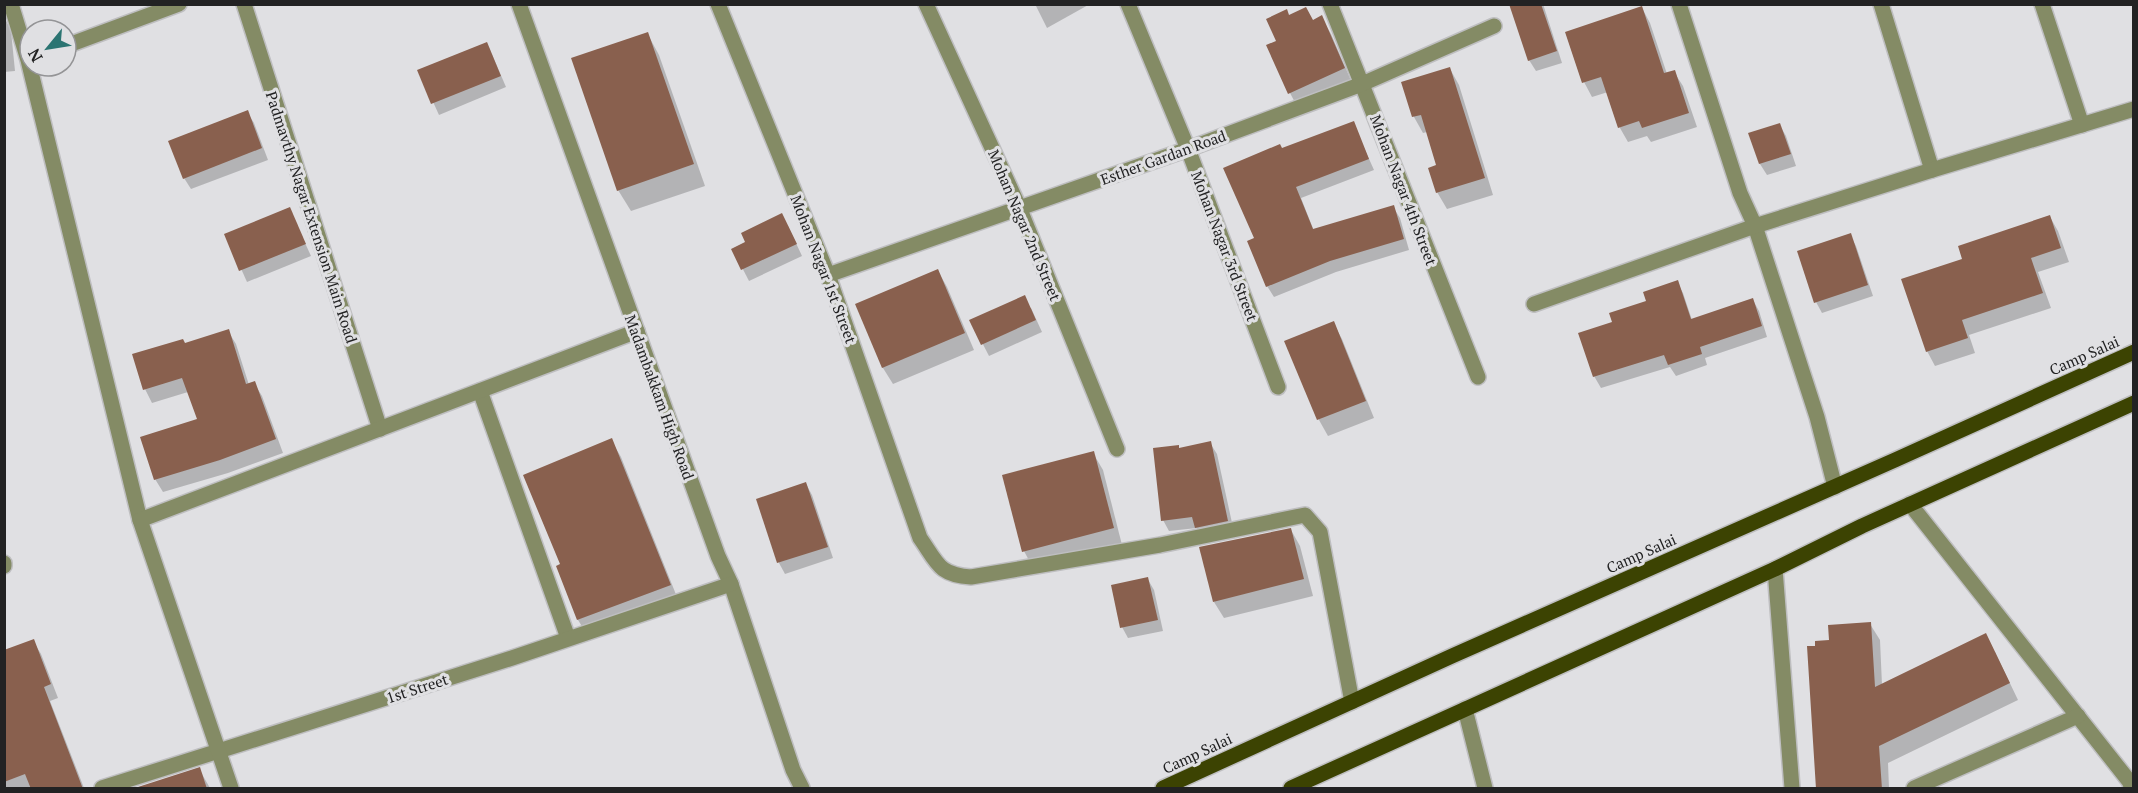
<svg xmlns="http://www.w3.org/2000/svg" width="2138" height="793" viewBox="0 0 2138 793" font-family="'PT Serif',serif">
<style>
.shadow{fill:#0003}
.building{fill:#89604e}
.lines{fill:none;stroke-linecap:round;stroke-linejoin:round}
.minor-casing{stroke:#bebec0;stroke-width:18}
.major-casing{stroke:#bebec0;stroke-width:18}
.minor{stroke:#848b65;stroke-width:15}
.major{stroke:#3c4302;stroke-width:15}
.labels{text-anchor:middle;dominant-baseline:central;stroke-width:6;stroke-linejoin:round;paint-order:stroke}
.street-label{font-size:15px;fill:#222223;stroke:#e0e0e3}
</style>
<rect width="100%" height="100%" fill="#e0e0e3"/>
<g class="shadow">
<polygon points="1035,4 1090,4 1047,28"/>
<polygon points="1510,4 1543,4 1562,63 1536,71 1529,60"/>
<polygon points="1642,8 1650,23 1667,74 1674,72 1683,86 1697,127 1651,142 1647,136 1628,142 1620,128 1608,92 1592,97 1584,82"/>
<polygon points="4,16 11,31 15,71 4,72"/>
<polygon points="1289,16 1313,21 1321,17 1331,34 1353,85 1299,110 1290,93 1278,41"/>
<polygon points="647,33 659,55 705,186 631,211 618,190"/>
<polygon points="487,43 506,87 439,115 419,71"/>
<polygon points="1450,69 1459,85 1493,195 1447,209 1437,192 1438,166 1427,132 1423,133 1414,117 1403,83"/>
<polygon points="247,112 254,123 268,160 191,189 184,178"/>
<polygon points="1353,123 1374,170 1301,198 1314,231 1393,207 1400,218 1409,250 1336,272 1274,297 1267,286 1256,239 1282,150"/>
<polygon points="1779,124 1786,136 1796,166 1767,175 1760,164 1750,134"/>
<polygon points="289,208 311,256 247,282 226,235"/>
<polygon points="2050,217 2058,231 2069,262 2038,272 2051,308 1969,335 1975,353 1935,366 1927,351 1964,259"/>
<polygon points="788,226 802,256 749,281 733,250"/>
<polygon points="1850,235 1856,246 1873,296 1822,313 1816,302"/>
<polygon points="938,271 947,287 974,350 893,384 883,368 857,305"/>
<polygon points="1677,282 1683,293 1692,320 1753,300 1759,311 1767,337 1705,358 1707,365 1676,376 1670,367 1601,388 1594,376 1614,323"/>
<polygon points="1031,308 1042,332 989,356 971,321"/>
<polygon points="1333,323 1342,339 1374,418 1328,436 1319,420 1286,341"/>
<polygon points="228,331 236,344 249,385 254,383 262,396 283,453 228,473 163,492 155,479 199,420 188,392 152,403 145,389 185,345"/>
<polygon points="611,440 621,457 679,602 588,636 578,620 558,566 562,565"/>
<polygon points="1210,443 1217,454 1234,532 1203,539 1197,528 1169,531 1163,520 1180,450"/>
<polygon points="1093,453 1103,470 1122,545 1033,568 1024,551"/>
<polygon points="806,484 812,495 833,558 785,574 779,563 758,500"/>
<polygon points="1291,530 1300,546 1313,596 1224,618 1214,602"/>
<polygon points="1147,578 1154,590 1163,631 1128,638 1122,627"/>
<polygon points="1870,624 1880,640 1882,685 1995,652 2018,700 1888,763 1889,788 1817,788 1817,647"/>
<polygon points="33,641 41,654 58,698 50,701 84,788 4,788 4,652"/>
<polygon points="199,769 210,788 136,788"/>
</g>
<g class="building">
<polygon points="1509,4 1541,4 1557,51 1528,61"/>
<polygon points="1642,6 1664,73 1675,70 1689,113 1642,128 1639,121 1618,128 1601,77 1582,83 1565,32"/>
<polygon points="1306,7 1313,20 1322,15 1345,68 1288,94 1266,45 1276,41 1266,19 1287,9 1289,15"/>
<polygon points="648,32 694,164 617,191 571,58"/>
<polygon points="487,42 501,76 431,104 417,70"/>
<polygon points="1450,67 1485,178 1436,193 1428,168 1436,165 1421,115 1412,117 1401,82"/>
<polygon points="248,110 262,148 183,179 168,141"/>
<polygon points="1354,121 1369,159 1296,187 1313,229 1394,205 1404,239 1330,261 1266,287 1247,241 1254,238 1223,168 1280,144 1282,148"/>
<polygon points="1780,123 1791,154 1759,164 1748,133"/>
<polygon points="290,207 306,244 239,271 224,234"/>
<polygon points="782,213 797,244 741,270 731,249 745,242 741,233"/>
<polygon points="2050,215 2061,248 2031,258 2043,293 1962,320 1968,338 1926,352 1901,279 1962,259 1958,246"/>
<polygon points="1851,233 1868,285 1814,303 1797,251"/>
<polygon points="938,269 965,333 882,368 855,304"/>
<polygon points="1678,280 1691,319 1753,298 1762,326 1700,347 1702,354 1668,365 1664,355 1593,377 1578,333 1612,322 1609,313 1646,301 1643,292"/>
<polygon points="1025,295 1036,320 981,345 969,320"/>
<polygon points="1334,321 1366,401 1317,420 1284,341"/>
<polygon points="229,329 246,384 255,381 276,439 220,460 154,480 140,437 197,419 182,378 143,390 132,354 183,339 185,343"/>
<polygon points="612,438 671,585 577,620 556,566 560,564 523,475"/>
<polygon points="1211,441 1228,521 1195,528 1192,517 1161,521 1153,448 1179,445 1179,448"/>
<polygon points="1094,451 1114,528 1022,552 1002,475"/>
<polygon points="806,482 828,547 777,563 756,499"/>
<polygon points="1291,528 1304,579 1213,602 1199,547"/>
<polygon points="1148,577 1158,620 1120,628 1111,585"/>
<polygon points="1871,622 1875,687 1986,633 2010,683 1879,746 1882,789 1816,789 1807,646 1815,646 1815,641 1829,640 1828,625"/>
<polygon points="34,639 51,684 44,687 83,789 31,789 25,774 4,782 4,650"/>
<polygon points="200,767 207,789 138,789 138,787"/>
</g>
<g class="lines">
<g class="minor-casing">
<g id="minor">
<polyline points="11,4 28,60 140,520"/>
<polyline points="244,4 380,429"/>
<polyline points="519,4 718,556 731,584 793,770 802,788"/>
<path d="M718 4 828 275 920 538C937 562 938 575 971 577L1160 545 1305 515 1320 532 1352 702"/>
<polyline points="926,4 1019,207 1117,449"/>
<polyline points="1128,4 1188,149 1278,387"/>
<polyline points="1330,4 1478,377"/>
<polyline points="1679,4 1740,193 1755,226 1817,417 1835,487"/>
<polyline points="1881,4 1932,170"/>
<polyline points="2042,4 2082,125"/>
<polyline points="66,46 179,4"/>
<polyline points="828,275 1188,149 1362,84 1494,26"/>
<polyline points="1534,304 1755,226 1932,170 2134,109"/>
<polyline points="480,391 568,638"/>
<polyline points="1910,504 2129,781 2132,788"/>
<polyline points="4,563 4,566"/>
<polyline points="1775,569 1792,788"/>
<polyline points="1465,709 1485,788"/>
<polyline points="102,788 512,658 731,584"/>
<polyline points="231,788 140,520 637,331"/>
<polyline points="1914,788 2078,716"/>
</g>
</g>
<g class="major-casing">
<g id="major">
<polyline points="1163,788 1452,656 1895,460 2134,352"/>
<polyline points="1291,788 1775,569 1862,526 2134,403"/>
</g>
</g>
<use href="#minor" class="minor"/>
<use href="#major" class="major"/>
</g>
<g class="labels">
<g class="street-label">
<text transform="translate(1163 157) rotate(-20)">Esther Gardan Road</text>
<text transform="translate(1404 190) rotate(69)">Mohan Nagar 4th Street</text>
<text transform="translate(312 217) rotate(72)">Padmavthy Nagar Extension Main Road</text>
<text transform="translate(1025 225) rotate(67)">Mohan Nagar 2nd Street</text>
<text transform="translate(1225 246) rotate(69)">Mohan Nagar 3rd Street</text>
<text transform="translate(824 269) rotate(69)">Mohan Nagar 1st Street</text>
<text transform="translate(2084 355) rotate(-24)">Camp Salai</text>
<text transform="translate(660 397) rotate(70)">Madambakkam High Road</text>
<text transform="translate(1641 553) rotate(-24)">Camp Salai</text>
<text transform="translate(417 688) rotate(-18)">1st Street</text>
<text transform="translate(1197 753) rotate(-25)">Camp Salai</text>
</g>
</g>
<rect width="2138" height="793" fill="none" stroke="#222223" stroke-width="12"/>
<g transform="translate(48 48) rotate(240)"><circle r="28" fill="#e0e0e3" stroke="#949496" stroke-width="1.5"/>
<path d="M0-4.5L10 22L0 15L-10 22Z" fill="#2b7472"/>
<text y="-9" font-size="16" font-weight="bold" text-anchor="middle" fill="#222223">N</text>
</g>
</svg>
